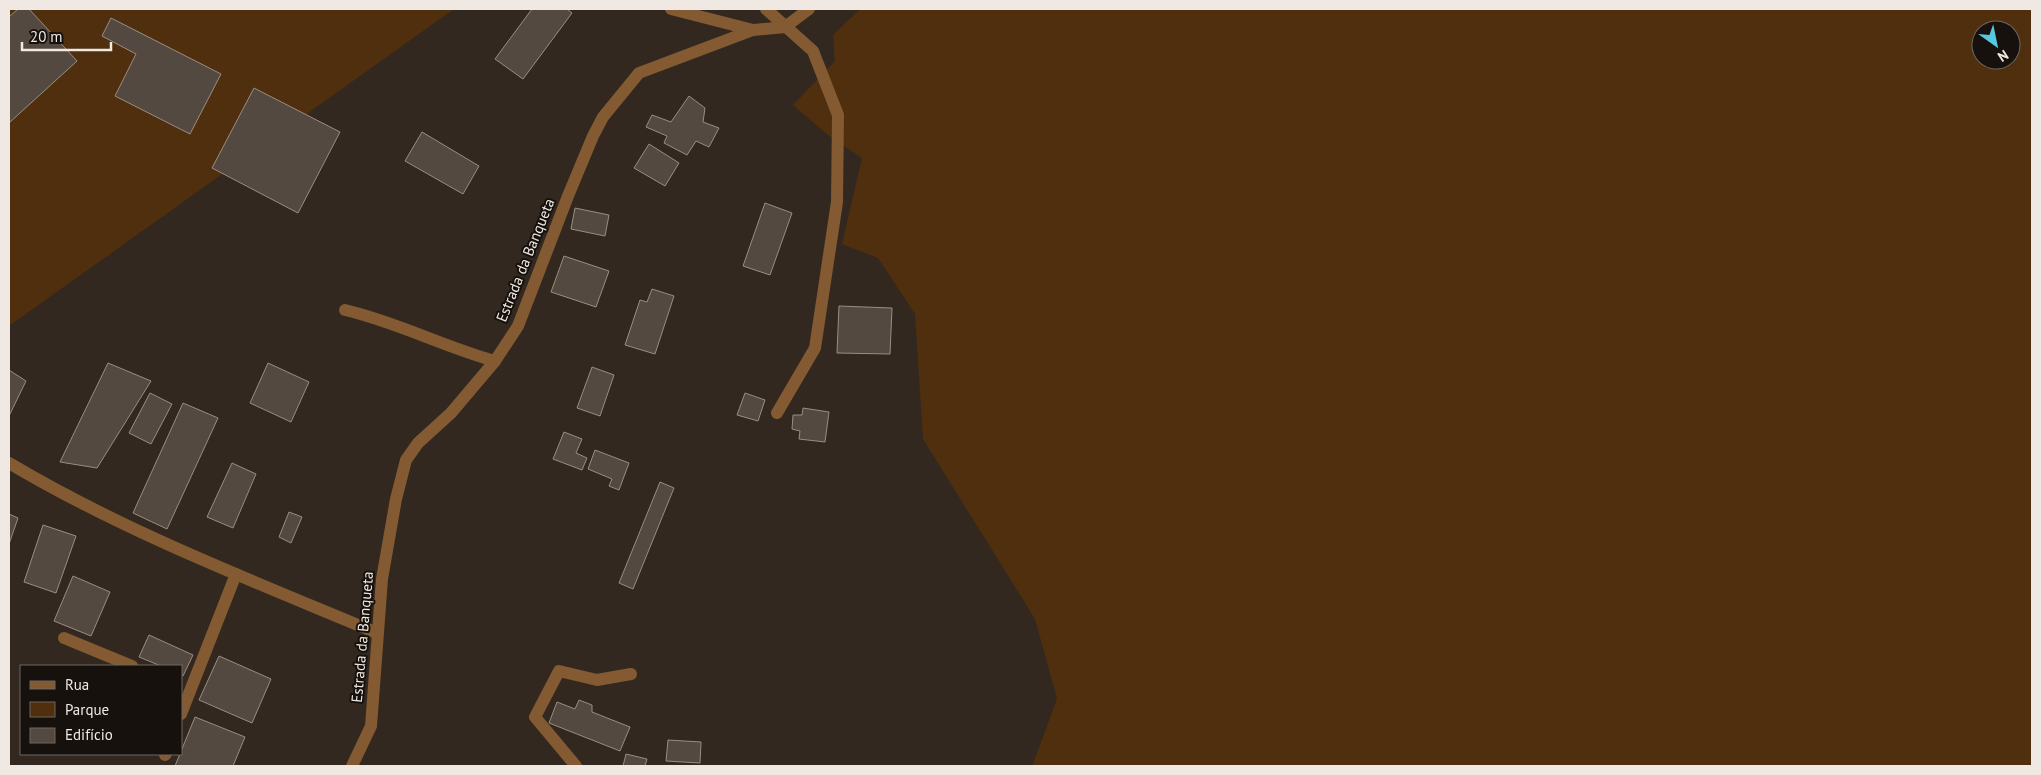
<svg xmlns="http://www.w3.org/2000/svg" width="2041" height="775" viewBox="0 0 2041 775" font-family="'PT Sans',sans-serif">
<style>
.green{fill:#4f2f0d;fill-rule:evenodd}
.building{fill:#544940;stroke:#9a8d83}
.lines{fill:none;stroke-linecap:round;stroke-linejoin:round}
.service{stroke:#835a32;stroke-width:12}
.minor{stroke:#835a32;stroke-width:12}
.tertiary{stroke:#835a32;stroke-width:12}
.labels{text-anchor:middle;dominant-baseline:central;stroke-width:4;stroke-linejoin:round;paint-order:stroke}
.street-label{font-size:15px;fill:#f0e9e3;stroke:#16110d}
</style>
<rect width="100%" height="100%" fill="#32281f"/>
<g class="green">
<polygon points="9,9 454,9 9,326"/>
<path d="M860 9H2032V766H1032L1057 699 1035 619 923 439 915 314 878 258 842 244 862 158 829 136 793 105 835 61 833 35ZM1981 30H2011V60H1981Z"/>
</g>
<g class="building">
<polygon points="18,9 29,9 77,61 9,123 9,17"/>
<polygon points="532,9 567,9 572,13 523,79 495,59"/>
<polygon points="111,18 221,74 190,134 115,96 136,54 102,36"/>
<polygon points="254,88 340,132 298,213 212,168"/>
<polygon points="689,96 705,108 703,122 719,128 709,147 696,141 687,155 664,143 667,136 646,127 652,115 671,122"/>
<polygon points="422,132 479,166 463,194 405,161"/>
<polygon points="649,144 679,163 665,186 634,168"/>
<polygon points="765,203 792,213 770,275 743,266"/>
<polygon points="575,208 609,215 605,236 571,229"/>
<polygon points="564,256 609,271 596,307 551,292"/>
<polygon points="652,289 674,296 655,354 625,345 640,300 647,302"/>
<polygon points="839,306 892,308 890,354 837,353"/>
<polygon points="108,363 151,381 97,468 60,462"/>
<polygon points="268,363 309,382 291,422 250,403"/>
<polygon points="592,367 614,375 600,416 577,408"/>
<polygon points="9,370 26,381 9,416"/>
<polygon points="150,393 172,404 151,444 129,433"/>
<polygon points="745,393 765,400 758,421 737,415"/>
<polygon points="183,403 218,418 167,529 133,513"/>
<polygon points="803,408 829,412 825,442 799,439 800,431 792,429 793,415 802,415"/>
<polygon points="564,432 582,439 576,453 587,458 582,470 553,459"/>
<polygon points="595,450 629,463 619,490 609,486 612,479 588,469"/>
<polygon points="232,463 256,474 233,528 207,517"/>
<polygon points="660,482 674,488 633,589 619,583"/>
<polygon points="289,512 302,517 291,543 279,537"/>
<polygon points="9,514 18,518 9,544"/>
<polygon points="43,525 76,536 56,593 24,582"/>
<polygon points="73,576 110,592 91,636 54,621"/>
<polygon points="149,635 193,655 183,676 181,675 181,666 161,666 139,657"/>
<polygon points="219,656 271,679 252,723 199,700"/>
<polygon points="579,700 592,705 592,712 630,727 620,751 549,723 557,702 575,709"/>
<polygon points="195,717 245,737 233,766 175,766"/>
<polygon points="668,740 701,742 700,763 666,761"/>
<polygon points="626,754 647,759 645,766 623,766"/>
</g>
<g class="lines">
<polyline class="service" points="576,766 535,717 559,671 597,680 631,674"/>
<g class="minor">
<polyline points="671,9 753,30"/>
<polyline points="766,9 813,51 838,115 837,202 815,348 777,413"/>
<path d="M345 310C397 322 444 347 495 361"/>
<path d="M9 463C125 532 253 581 377 633"/>
<polyline points="64,638 132,666"/>
<polyline points="181,714 236,574"/>
<polyline points="165,755 166,754"/>
</g>
<polyline class="tertiary" points="352,766 371,726 382,579 396,499 406,460 418,443 451,413 495,361 518,326 568,196 593,136 603,117 639,73 753,30 785,27 809,9"/>
</g>
<g class="labels">
<g class="street-label">
<text transform="translate(525 260) rotate(-68)">Estrada da Banqueta</text>
<text transform="translate(362 637) rotate(-85)">Estrada da Banqueta</text>
</g>
</g>
<rect width="2041" height="775" fill="none" stroke="#f0e9e3" stroke-width="20"/>
<rect x="20" y="665" width="162" height="90" fill="#16110d" stroke="#6d6763"/>
<rect x="30" y="681" width="25" height="8" fill="#835a32" stroke="#6d6763"/>
<text x="65" y="690" font-size="15" fill="#f0e9e3">Rua</text>
<rect x="30" y="702" width="25" height="15" fill="#4f2f0d" stroke="#6d6763"/>
<text x="65" y="715" font-size="15" fill="#f0e9e3">Parque</text>
<rect x="30" y="728" width="25" height="15" fill="#544940" stroke="#6d6763"/>
<text x="65" y="740" font-size="15" fill="#f0e9e3">Edifício</text>
<g transform="translate(1996 45) rotate(147)"><circle r="24" fill="#16110d" stroke="#6d6763"/>
<path d="M0-4L9 19L0 12L-9 19Z" fill="#56c9e1"/>
<text y="-8" font-size="14" font-weight="bold" text-anchor="middle" fill="#f0e9e3">N</text>
</g>
<path d="M22 42v8h89v-8" fill="none" stroke="#f0e9e3" stroke-width="2.5"/>
<text x="30" y="42" font-size="15" fill="#f0e9e3" stroke="#16110d" stroke-width="4" paint-order="stroke">20 m</text>
</svg>
